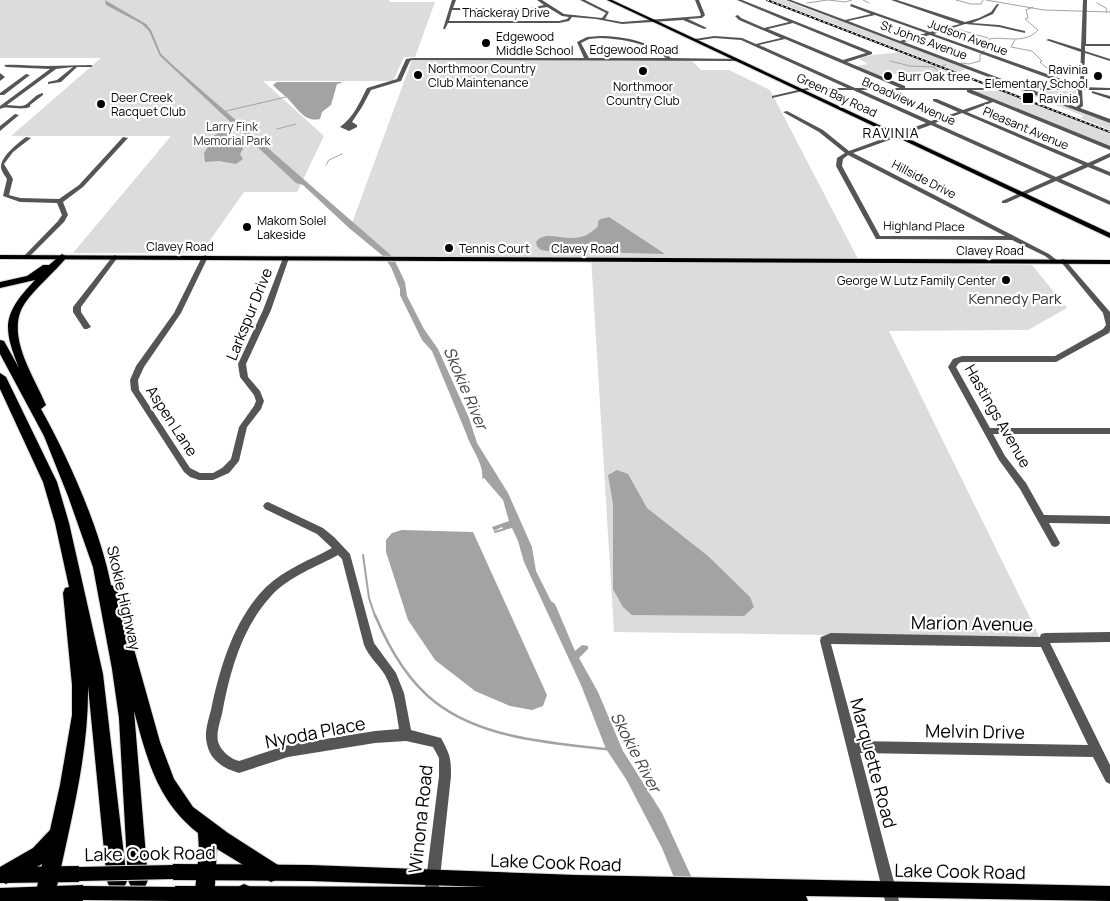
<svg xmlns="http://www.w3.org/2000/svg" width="1110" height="901" viewBox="0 0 1110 901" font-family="Manrope,sans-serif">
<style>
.green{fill:#dcdcdc}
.water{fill:#a3a3a3}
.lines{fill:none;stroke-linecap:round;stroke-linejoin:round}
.stream-far2{stroke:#a3a3a3;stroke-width:1}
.stream-far1{stroke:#a3a3a3;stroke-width:2}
.stream{stroke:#a3a3a3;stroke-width:2.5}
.major-casing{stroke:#dbdbdb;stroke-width:2}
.highway-casing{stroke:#dbdbdb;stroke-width:2}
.minor{fill:#555;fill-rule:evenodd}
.major{fill:#000;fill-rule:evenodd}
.highway{fill:#000;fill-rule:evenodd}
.rail-casing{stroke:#000;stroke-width:2}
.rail{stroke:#fff;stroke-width:1;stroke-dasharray:2.5;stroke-linecap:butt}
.major-bridge-casing{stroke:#dbdbdb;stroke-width:16;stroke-linecap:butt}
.major-bridge{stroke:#000;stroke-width:14}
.poi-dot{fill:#000;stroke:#fff;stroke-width:2}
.labels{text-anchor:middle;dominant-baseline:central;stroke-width:4.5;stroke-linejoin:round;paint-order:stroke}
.far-street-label{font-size:12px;fill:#000;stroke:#fff}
.far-poi-label{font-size:12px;fill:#000;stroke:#fff;text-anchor:start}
.far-park-label{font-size:12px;fill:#333;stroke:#fff}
.far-neighbourhood-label{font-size:14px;letter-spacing:1px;fill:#000;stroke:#fff}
.park-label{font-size:15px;fill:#333;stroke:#fff}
.street-label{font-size:15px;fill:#000;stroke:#fff}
.water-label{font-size:16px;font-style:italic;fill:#444;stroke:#fff}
.near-street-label{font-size:18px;fill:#000;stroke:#fff}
</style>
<rect width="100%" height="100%" fill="#fff"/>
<g class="green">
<polygon points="0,0 390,0 389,2 435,2 415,57 404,57 393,81 263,81 324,136 297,192 244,192 201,253 73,253 171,136 11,136 101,58 0,58"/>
<polygon points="771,0 784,0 1012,85 966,69 959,72"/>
<path d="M898 52 947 70 955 74 946 76 949 79H927L926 74 921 73 878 75 857 66 868 64 859 59C870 53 884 55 898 52Z"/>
<polygon points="412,60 692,61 701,70 729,70 770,90 857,257 856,263 1032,265 1067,308 1028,330 889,331 1040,638 614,632 591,257 393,257 352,223"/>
<polygon points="973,91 1000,91 1110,133 1110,147"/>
<polygon points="1019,91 1029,91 1110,122 1110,130 1080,118 1084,116"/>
<polygon points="1038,91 1076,91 1076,105"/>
</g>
<g class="water">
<path d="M105 0 146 24 151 30 161 54 176 68 393 257 405 282 407 296 424 329 438 349 469 418 477 443 508 493 532 547 536 571 551 601 555 604 575 651 582 645 588 646V649L579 658 598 692 623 751 662 813 691 876 705 901H687L673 875 662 848 626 779 606 749 581 685 524 562 518 541 512 528 504 530 502 527 494 531 492 527 509 521 503 500 484 478 482 479C485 465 470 447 466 433L432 351 422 340 400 295V289L391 267 383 256 349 228 303 185 296 183 160 56 149 31 142 24 106 5Z"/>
<path d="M277 82H341L342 83 337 84 331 105 322 112 320 119C303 123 296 105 285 96 281 92 276 89 273 85Z"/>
<polygon points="223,132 230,134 242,145 243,149 240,154 243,159 236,164 219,161 205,162 204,153 211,142 212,137 218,133"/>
<path d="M609 217 665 254 556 251C546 251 537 252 536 242 548 225 575 252 598 226V221L601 219Z"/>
<polygon points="617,470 628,474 647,508 708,556 750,597 754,607 744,616 632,615 623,607 613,589 613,504 608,475"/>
<polygon points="402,530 473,532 547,695 543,706 532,710 510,706 475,691 435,660 408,620 386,552 386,540 392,533"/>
</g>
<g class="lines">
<g class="stream-far2">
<polyline points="863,0 869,3"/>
<polyline points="956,0 971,4 981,4 983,0"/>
<polyline points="986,0 1044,10 1110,12"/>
<polyline points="807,3 828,0 845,2 852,0"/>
<polyline points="1097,3 1106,8 1107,12"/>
<polyline points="957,29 988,38"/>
<polyline points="1015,40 1011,47 1032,51 1042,61 1040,62 1042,64 1057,76"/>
<polyline points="890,61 910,66 934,67"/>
<path d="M961 63 969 64 980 61V54H983L985 47 990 42 989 39C1005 36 1025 45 1038 30L1025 19 1028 18 1026 10 1033 7"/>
<polyline points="942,66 946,65"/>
<polyline points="934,67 940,74 934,74 934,79"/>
<polyline points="222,112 286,97"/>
<polyline points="277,129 296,124"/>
<polyline points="326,165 329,160 342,154"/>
</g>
<g class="stream-far1">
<polyline points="495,532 505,529"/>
<polyline points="363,555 369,598 375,616"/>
</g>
<path class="stream" d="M375 615C388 646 408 681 435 702 481 738 549 743 606 749"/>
<g class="major-casing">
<g id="major">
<polygon points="607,0 612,0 1110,233 1110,238"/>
<polygon points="0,255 1110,260 1110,264 0,259"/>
<polygon points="173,864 310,865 576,875 1110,886 1110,901 806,896 808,901 173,901 169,900 167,894 169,888 175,886 486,887 310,881 173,880 168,877 165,872 168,867"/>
<polygon points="79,866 84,869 87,874 84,879 79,882 0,883 0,867"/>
<polygon points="83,885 89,887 91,893 89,899 83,901 0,901 0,888"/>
</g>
</g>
<g class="highway-casing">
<g id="highway">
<path d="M62 254 67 257C54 273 37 286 25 303 4 334 34 376 46 405L41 409C69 459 100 529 111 585L116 587 118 592 160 742 174 779 193 807 228 833 278 865 281 872 278 879 271 882 217 849 214 901H194L199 851 198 833C157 801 147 759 134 711L148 880 145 887 138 890 131 887 128 880 119 718 112 669 93 567 68 496 44 436 0 354V340L4 341 19 368C2 326 3 314 35 280L0 288V282L27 276 43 265H49Z"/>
<path d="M0 373 6 377 57 482 69 523 103 674 127 881 124 888 117 891 110 888 107 881 88 686C89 758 68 831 54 901H34L42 864 6 884 0 881V867L33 848 50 830 60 785 72 715V685L63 593 65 588 69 587 55 523 43 482 0 389Z"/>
<path d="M244 884 251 887 254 894 251 901H227C231 892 235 888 244 884Z"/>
</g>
</g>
<g class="minor">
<path d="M452 0H456L453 8H531L544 5 537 0H542L564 14 602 18 606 13 580 0H585L609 12 605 19 622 22 700 16 701 15 695 0H699L705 15 702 18 688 19 707 28 704 29 683 20 622 24 596 19 572 17 569 21 559 23H448L445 29H443ZM547 7 562 16 569 17 567 19 559 21H449L452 10H531Z"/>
<path d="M737 0H742L872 52V54L847 62 905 86V88H1017L786 0H791L845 20 871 14 850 6 851 4 930 32 960 24 891 0H897L965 22 979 18 991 12 997 4H999L993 14 972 23 999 25 1025 31V33L999 27 965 24 934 34 1078 85 1080 83 1081 52 1046 40 1049 39 1081 49 1083 0H1087L1086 44H1110V46H1085V51L1110 59V61L1085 53 1084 83 1081 87 1110 88V90H1082L1083 106 1080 108 1110 119V123L1022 90H972L1110 146V150L993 102 967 112 1088 163 1110 153V157L1093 165 1110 172V176L1088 167 1061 179 1110 201V205L1056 181 1006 203H1002V201L1051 179 931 125 853 153 1049 254 1058 261 1057 262H1053L1045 256 1012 240 876 239 836 166 837 158 845 153 819 132 783 112 787 111 823 130 849 151 926 123 853 90H807L772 98V96L807 88H847L741 40 714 38 695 41V39L714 36 742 38 756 44 781 38 739 20 735 16 738 15 741 18 764 28 789 22ZM875 15 926 33 900 41 848 21ZM793 23 866 53 843 60 768 29ZM930 35 1076 88H1033L1031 90 904 42ZM785 39 900 88H855L759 45ZM861 90H967V92L989 101 963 110 937 99H933V101L958 112 931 121ZM1033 90H1078L1079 105 1076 107ZM962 113 1083 165 1056 177 935 123ZM848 155 1005 236H880L842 166 843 159Z"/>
<path d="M600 36C625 36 651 42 671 58L737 59 739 60 737 61 412 60 410 61 401 81 371 90 362 107 352 122 357 125V127L349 131 340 127C353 118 360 102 367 88L397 79 406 59 412 58H584L577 42 587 37ZM600 38C623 39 648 43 666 58H589L581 43 589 39Z"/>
<path d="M4 65C19 64 33 66 48 66 62 66 77 65 91 65L93 66 91 67H77L61 82 48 84V82L57 80 73 67 56 69 7 105C13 105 20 107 25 105 32 101 35 94 43 93V95L30 105V107C19 111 8 105 0 109V106L50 69 6 67Z"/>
<polygon points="0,73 5,77 0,81"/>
<polygon points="26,74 30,75 4,95 0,95 0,93"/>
<polygon points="1092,91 1110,96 1110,99 1092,93"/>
<polygon points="15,114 19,115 0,131 0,126"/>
<path d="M26 137 31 138 13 152 4 164 13 179 9 195 20 198 59 199 79 185 123 137 128 138 83 187 63 202 68 215 64 222 28 258 26 259 23 257 24 256 58 221 62 215 57 203 20 202 3 196 7 179C5 176 2 172 1 168 0 157 18 143 26 137Z"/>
<polygon points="115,255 118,257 81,307 81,312 91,327 87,329 84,329 73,312 73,307 113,256"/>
<polygon points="205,255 208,257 181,313 144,367 138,380 139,390 190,468 200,473 213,473 222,468 231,459 239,427 254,406 256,401 254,395 240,377 238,364 263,310 283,258 286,256 289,258 271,310 246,364 248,377 260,391 264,401 261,409 247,427 239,461 229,473 213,480 199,480 190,477 184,472 131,390 130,380 136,366 174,313 202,257"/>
<polygon points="1063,259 1065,260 1110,312 1110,331 1109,333 1056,362 962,362 959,363 956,367 990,428 1110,428 1110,434 993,434 1005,456 1026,483 1044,515 1110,516 1110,524 1049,523 1060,543 1058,546 1055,547 1052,546 1020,489 999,460 948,367 953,359 962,356 1055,356 1103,329 1106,325 1103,313 1061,262 1061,260"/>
<path d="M268 502 323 528 334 537 350 554 374 643 396 673 404 693 411 730 441 738C450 755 451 757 451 776L438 896 436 901H426L424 896 439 776V758L433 747 406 741 375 743 288 757 239 773C224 769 210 760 207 744 204 734 208 721 211 710 220 667 234 619 266 587 285 569 310 560 332 548L317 534 265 509 263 506 265 503ZM338 555 342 559 364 645C369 657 378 664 385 675 394 691 396 711 399 729L375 731 288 745 239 761C231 759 222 752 219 744 215 736 220 722 222 714 230 671 242 627 272 595 290 576 316 567 338 555Z"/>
<path d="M1110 632V642L1050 643 1110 765V784L1106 782 1093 757 860 753 899 901H885L820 641 821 637 831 633 1040 637 1041 634 1045 633ZM831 644 1041 647 1088 745 857 741Z"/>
</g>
<use href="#major" class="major"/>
<use href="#highway" class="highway"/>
<g class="rail-casing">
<polyline id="rail" points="767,0 1110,132"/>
</g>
<use href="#rail" class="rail"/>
<g class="major-bridge-casing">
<g id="major-bridge">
<polyline points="79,874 173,872"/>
<polyline points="83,893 175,894"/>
</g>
</g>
<use href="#major-bridge" class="major-bridge"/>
</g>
<g class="poi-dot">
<circle cx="486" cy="43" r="5"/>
<circle cx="643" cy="71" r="5"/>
<circle cx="418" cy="75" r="5"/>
<circle cx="888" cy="76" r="5"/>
<circle cx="1098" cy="76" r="5"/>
<rect x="1022" y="92" width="12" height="12" rx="2.5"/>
<circle cx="101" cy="104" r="5"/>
<circle cx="247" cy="227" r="5"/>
<circle cx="449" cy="248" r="5"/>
<circle cx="1006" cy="280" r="5"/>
</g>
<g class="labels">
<g class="far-street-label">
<text x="506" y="12">Thackeray Drive</text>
<text transform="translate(968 37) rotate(20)">Judson Avenue</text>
<text transform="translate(924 40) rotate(20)">St Johns Avenue</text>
<text x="634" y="49">Edgewood Road</text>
<text transform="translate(837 95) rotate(25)">Green Bay Road</text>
<text transform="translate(909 101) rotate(24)">Broadview Avenue</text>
<text transform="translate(1026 128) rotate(23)">Pleasant Avenue</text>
<text transform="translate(924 179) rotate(27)">Hillside Drive</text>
<text transform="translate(924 226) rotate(1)">Highland Place</text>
<text x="180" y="246">Clavey Road</text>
<text x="585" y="248">Clavey Road</text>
<text x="990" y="250">Clavey Road</text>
</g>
<g class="far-poi-label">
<text x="496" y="36">Edgewood<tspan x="496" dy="14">Middle School</tspan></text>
<text x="428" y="68">Northmoor Country<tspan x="428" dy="14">Club Maintenance</tspan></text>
<text x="1088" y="69" text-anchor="end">Ravinia<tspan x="1088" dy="14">Elementary School</tspan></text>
<text x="898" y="76">Burr Oak tree</text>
<text x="643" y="86" text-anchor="middle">Northmoor<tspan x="643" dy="14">Country Club</tspan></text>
<text x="111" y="97">Deer Creek<tspan x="111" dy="14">Racquet Club</tspan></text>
<text x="1039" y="98">Ravinia</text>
<text x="257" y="220">Makom Solel<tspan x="257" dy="14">Lakeside</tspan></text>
<text x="459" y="248">Tennis Court</text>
<text x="996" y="280" text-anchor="end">George W Lutz Family Center</text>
</g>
<g class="far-park-label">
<text x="232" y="126">Larry Fink<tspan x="232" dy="14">Memorial Park</tspan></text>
</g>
<g class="far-neighbourhood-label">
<text x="891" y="132">RAVINIA</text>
</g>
<g class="park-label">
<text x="1015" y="298">Kennedy Park</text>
</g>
<g class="street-label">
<text transform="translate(249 314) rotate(-68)">Larkspur Drive</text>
<text transform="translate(998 416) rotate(60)">Hastings Avenue</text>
<text transform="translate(172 421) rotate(57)">Aspen Lane</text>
<text transform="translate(124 598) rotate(77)">Skokie Highway</text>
</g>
<g class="water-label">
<text transform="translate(466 388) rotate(67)">Skokie River</text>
<text transform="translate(636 752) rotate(62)">Skokie River</text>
</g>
<g class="near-street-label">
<text transform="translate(972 623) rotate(1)">Marion Avenue</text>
<text transform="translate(975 731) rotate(1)">Melvin Drive</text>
<text transform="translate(315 732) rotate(-11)">Nyoda Place</text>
<text transform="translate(874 763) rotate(75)">Marquette Road</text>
<text transform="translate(420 819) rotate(-84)">Winona Road</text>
<text transform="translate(150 853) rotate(-1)">Lake Cook Road</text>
<text transform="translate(556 862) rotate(2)">Lake Cook Road</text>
<text transform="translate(960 871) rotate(1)">Lake Cook Road</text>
</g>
</g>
</svg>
